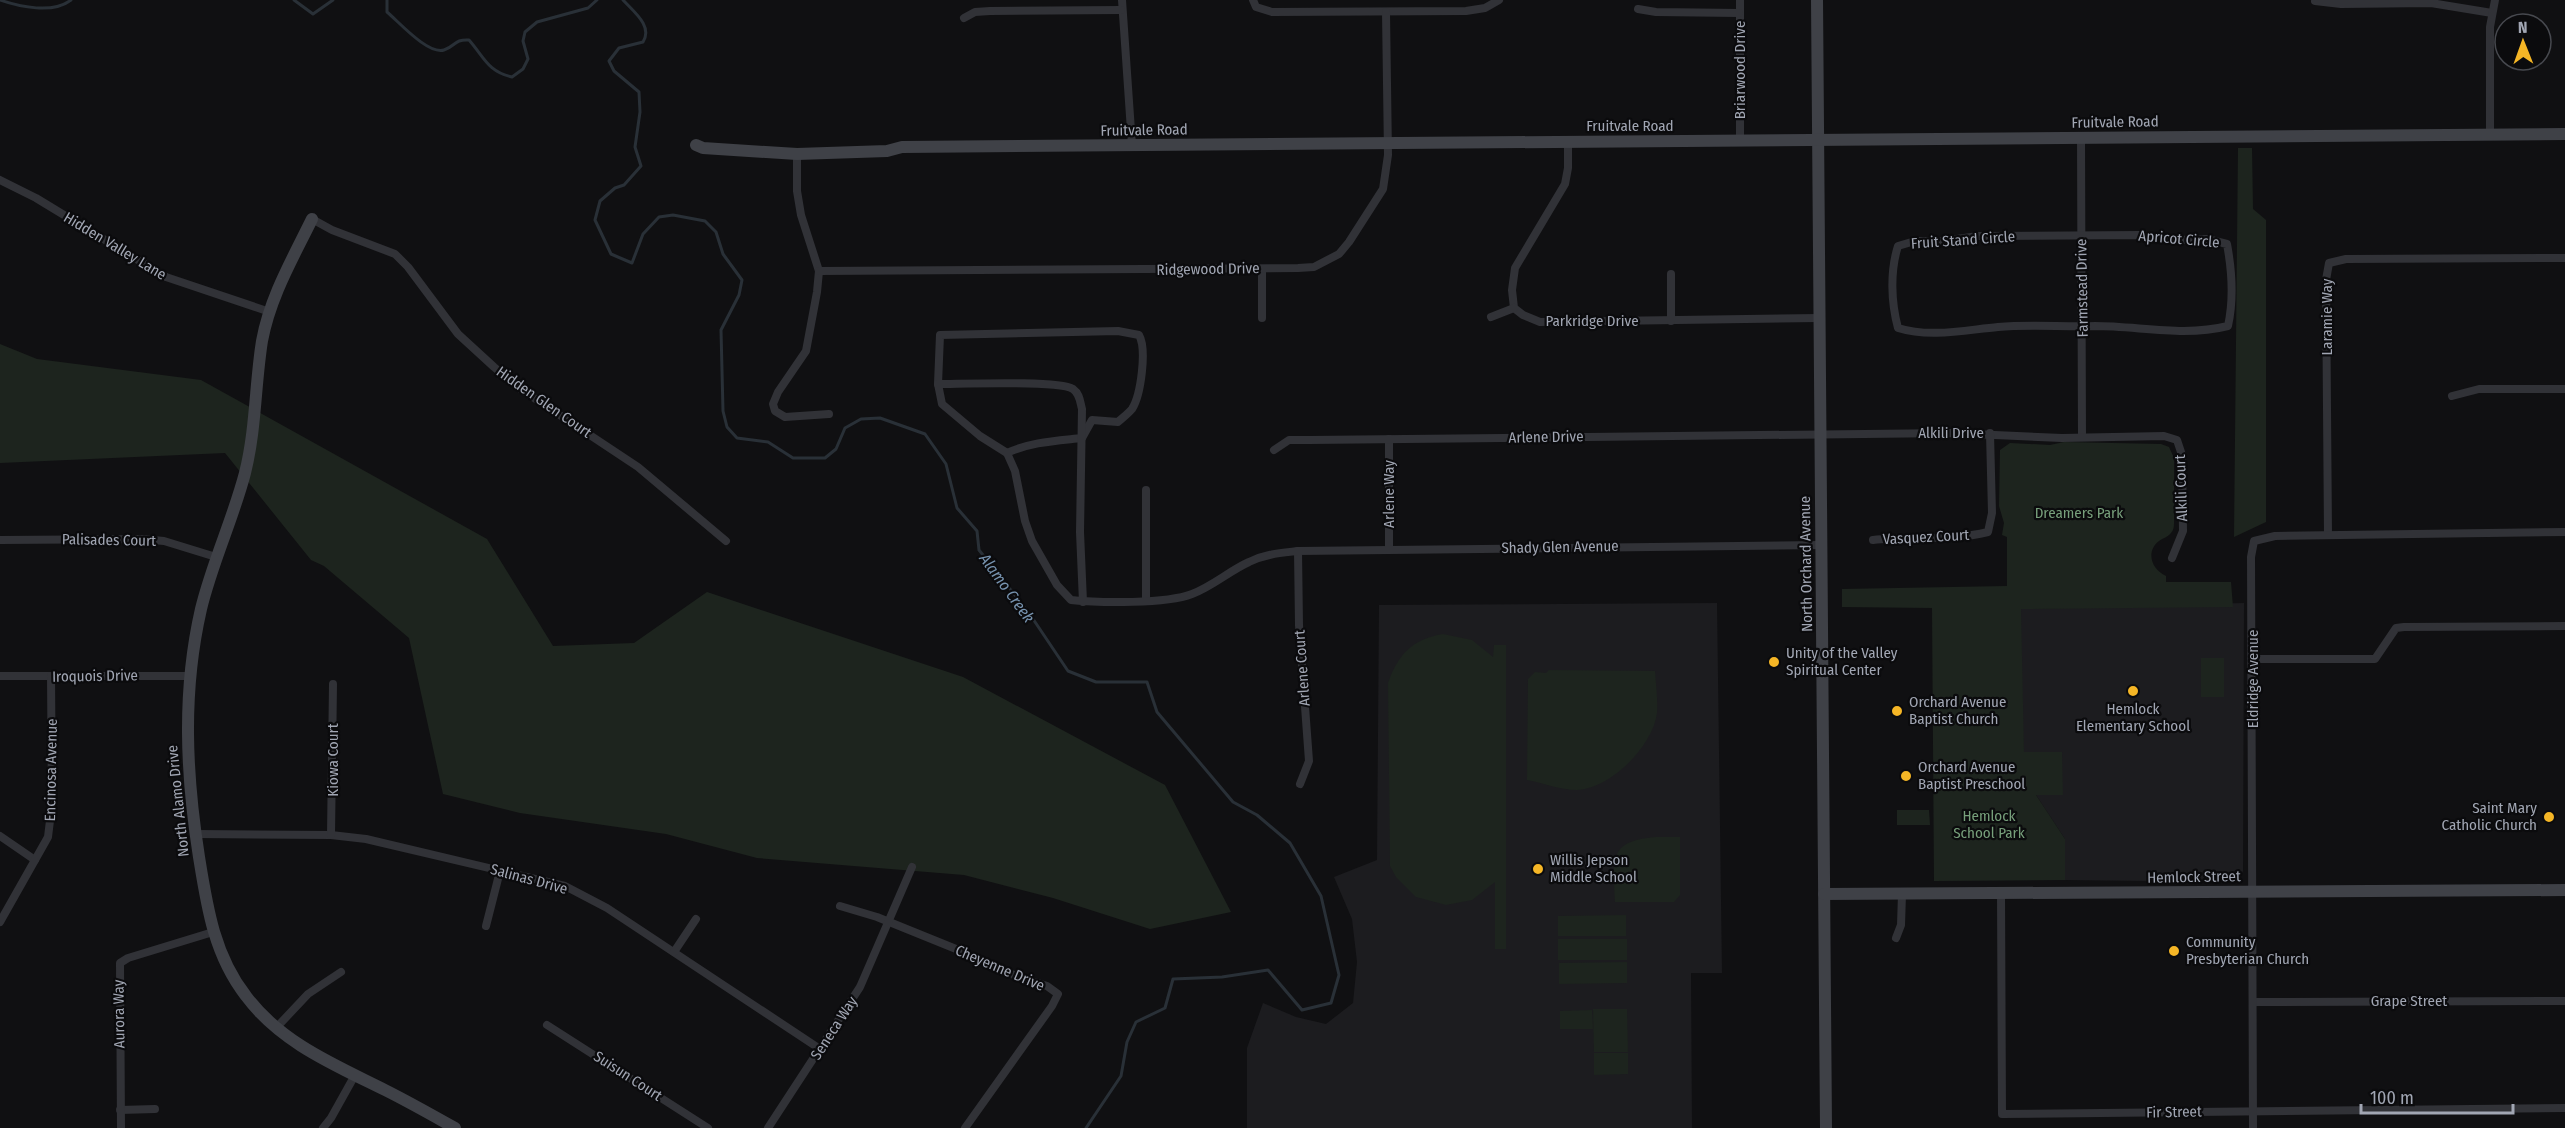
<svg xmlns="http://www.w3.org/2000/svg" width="2565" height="1128" viewBox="0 0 2565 1128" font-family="'Fira Sans Condensed',sans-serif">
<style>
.built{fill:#1c1c1f}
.green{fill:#1d241e}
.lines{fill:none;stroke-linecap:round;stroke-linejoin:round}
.stream{stroke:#293037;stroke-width:3}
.street{stroke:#313237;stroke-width:8}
.secondary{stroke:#3f4147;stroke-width:12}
.poi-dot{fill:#f5b626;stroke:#0b0b0d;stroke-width:2}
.labels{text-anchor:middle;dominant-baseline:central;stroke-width:4.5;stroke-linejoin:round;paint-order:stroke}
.street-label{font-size:15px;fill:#a1a6b3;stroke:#0b0b0d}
.park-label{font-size:15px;fill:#779f7b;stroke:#0b0b0d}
.poi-label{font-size:15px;fill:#a1a6b3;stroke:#0b0b0d;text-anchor:start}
.water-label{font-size:16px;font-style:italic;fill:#7793af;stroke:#0b0b0d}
</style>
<rect width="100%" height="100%" fill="#101012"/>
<g class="built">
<polygon points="1717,603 1722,973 1691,973 1692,1128 1247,1128 1247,1048 1263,1003 1296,1017 1326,1024 1353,1003 1357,962 1352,919 1334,877 1377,860 1379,605"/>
<polygon points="2244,603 2243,871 2240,878 2232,882 2065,880 2065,839 2024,777 2020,609"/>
</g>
<g class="green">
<polygon points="2238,148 2252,148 2253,209 2266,220 2266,522 2234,537"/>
<polygon points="0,344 37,359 201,380 487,539 553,646 634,643 707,592 963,677 1165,785 1231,912 1150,929 1053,898 964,875 757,858 666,834 520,813 443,794 409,638 324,566 311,560 225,453 0,463"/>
<path d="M2064 442 2161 444 2169 447 2174 458V524C2174 527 2173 531 2171 533 2168 537 2163 538 2159 541 2145 552 2152 570 2166 576V582H2231L2233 607 2021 609 2024 752H2062L2063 795H2036L2065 839V880L1934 881 1932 608 1842 607V589L2007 586V537L2002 535 2004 523 1999 506 2000 450 2010 443 2050 445Z"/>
<path d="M1443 634 1472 640 1493 657 1494 645H1506V949H1495V882L1472 900 1446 905 1416 897 1396 877 1390 866 1388 683C1398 655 1412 639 1443 634Z"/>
<rect x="2201" y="658" width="23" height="39"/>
<path d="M1549 670 1655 671C1656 685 1658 700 1657 713 1653 746 1610 789 1577 790 1561 790 1543 783 1527 780L1528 679 1535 672 1546 673Z"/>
<polygon points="1897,810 1929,810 1930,825 1897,825"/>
<path d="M1656 837H1680V895L1674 902H1615C1614 861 1606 841 1656 837Z"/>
<polygon points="1626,915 1626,936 1558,936 1558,916"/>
<rect x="1558" y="939" width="69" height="21"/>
<polygon points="1627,962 1627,983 1559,984 1559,963"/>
<polygon points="1593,1009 1627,1009 1628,1052 1594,1052"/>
<polygon points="1592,1010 1593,1029 1560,1029 1560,1011"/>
<polygon points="1594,1053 1628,1053 1628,1074 1594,1075"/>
</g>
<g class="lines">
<g class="stream">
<path d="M0 0C20 7 53 14 71 0"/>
<polyline points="294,0 313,14 333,0"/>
<path d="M387 0V12C399 22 428 55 444 50 456 46 454 39 469 40 484 57 488 72 512 77L523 69 528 59 523 41 525 32 537 22 588 8 597 0"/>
<path d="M623 0C634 12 653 26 643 42L619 48 609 61 614 71 639 92 640 112 635 147 641 166 624 185 615 188 600 201 595 220 611 254 632 263 643 234 659 217 673 215 705 221 716 232 723 254 742 280 739 295 721 330 723 411 727 427 737 438 768 442 793 458H825L836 449 845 428 861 419 880 418 925 434 946 464 957 508 977 531 979 550 1029 613 1068 671 1096 682H1147L1157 712 1233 802 1257 815 1290 843 1321 896 1339 975 1331 1003 1302 1010 1268 970 1222 977 1173 979 1165 1008 1136 1022 1127 1042 1121 1076 1086 1128"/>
</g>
<g class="street">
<polyline points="1122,0 1132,145"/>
<polyline points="1253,0 1256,7 1272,12 1466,11 1485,8 1499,0"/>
<polyline points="1740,0 1740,140"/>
<polyline points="2315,1 2341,4 2431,3 2492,13"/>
<polyline points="1638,9 1656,12 1739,13"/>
<polyline points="964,18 975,12 990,11 1121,10"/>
<polyline points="2490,133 2490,27 2495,0"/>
<polyline points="2081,138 2082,437"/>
<polyline points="1568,141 1568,168 1565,184 1515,268 1512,290 1514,308 1523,315 1540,322 1819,318"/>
<polyline points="797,154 797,191 801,215 819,271 817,292 806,351 778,392 773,404 775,411 785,417 829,414"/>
<polyline points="0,180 36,198 166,277 270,312"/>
<polyline points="312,219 332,230 395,254 408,267 458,334 494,367 519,388 638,467 726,541"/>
<path d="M2140 235 2178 240 2207 239 2227 244C2232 271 2234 299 2228 326 2184 337 2139 326 2095 326 2063 327 2030 324 1998 327 1965 330 1930 338 1898 328 1891 302 1890 271 1898 246L1915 241H1943L1978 236Z"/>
<polyline points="1262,269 1262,318"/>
<polyline points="819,271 1298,268 1314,267 1339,254 1349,242 1383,189 1388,155 1386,12"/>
<polyline points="1671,274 1671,321"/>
<polyline points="1491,317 1514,308"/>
<path d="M938 384 940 335 1118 331 1139 335C1147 349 1141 395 1132 409 1128 414 1122 418 1118 422L1092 420 1082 438C1055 441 1031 442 1007 453"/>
<polyline points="2452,396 2479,389 2565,389"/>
<polyline points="1389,439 1389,549"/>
<polyline points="1274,450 1289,440 1309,440 1950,433 2062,438 2164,436 2177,440 2182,455 2183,531 2172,558"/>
<polyline points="1146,490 1146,600"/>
<polyline points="2328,535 2326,280 2329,263 2346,259 2565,258"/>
<polyline points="0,540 142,539 164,541 216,557"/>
<path d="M1873 540C1911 536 1951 541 1988 532L1992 513 1990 433"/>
<polyline points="1298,551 1299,625 1309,761 1300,784"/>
<path d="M1083 602 1080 532 1082 409C1080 402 1080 394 1073 389 1058 380 961 384 938 384L942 404 980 436 1007 453 1015 471 1025 521 1032 541 1057 585 1071 600C1100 603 1166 604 1192 594 1213 586 1229 571 1249 562 1265 554 1281 553 1298 551L1821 545"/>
<polyline points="2253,659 2375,659 2396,628 2404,627 2565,626"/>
<polyline points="0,676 190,676"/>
<polyline points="195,834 331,835 366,839 565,886 607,908 820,1049"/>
<polyline points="331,835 333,684"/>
<polyline points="0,836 35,860"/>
<polyline points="2001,894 2002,1114 2565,1108"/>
<polyline points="840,906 877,917 961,951 999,970 1047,986 1058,994 1052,1006 965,1128"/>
<polyline points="0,922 48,837 52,804 51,676"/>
<polyline points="486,926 500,871"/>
<polyline points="1896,938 1901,925 1902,894"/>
<polyline points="674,952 696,919"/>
<polyline points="2253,1002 2565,1001"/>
<polyline points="547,1025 708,1128"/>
<polyline points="276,1028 308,994 341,972"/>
<polyline points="120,1110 155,1109"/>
<polyline points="121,1128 120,963 128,958 213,932"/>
<polyline points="323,1128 331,1118 355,1075"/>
<polyline points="768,1128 860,987 912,867"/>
<polyline points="2253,1128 2251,557 2254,541 2275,536 2565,532"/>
</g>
<g class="secondary">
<polyline points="1817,0 1826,1128"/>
<polyline points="696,145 703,148 797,154 887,151 902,147 2565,134"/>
<path d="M312 219C293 258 270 297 262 341 255 385 256 429 245 473 233 519 212 563 201 609 182 692 186 774 199 857 207 907 214 955 246 996 281 1043 335 1065 385 1090 409 1102 432 1115 455 1128"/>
<polyline points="1824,894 2565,890"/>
</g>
</g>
<g class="poi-dot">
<circle cx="1774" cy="662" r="6"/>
<circle cx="2133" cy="691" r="6"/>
<circle cx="1897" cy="711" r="6"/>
<circle cx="1906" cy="776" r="6"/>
<circle cx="2549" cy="817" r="6"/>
<circle cx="1538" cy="869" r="6"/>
<circle cx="2174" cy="951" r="6"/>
</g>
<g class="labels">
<g class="street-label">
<text transform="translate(1740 70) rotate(-90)">Briarwood Drive</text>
<text transform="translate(2115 122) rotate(-1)">Fruitvale Road</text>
<text x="1630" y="126">Fruitvale Road</text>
<text transform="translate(1144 130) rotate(-1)">Fruitvale Road</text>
<text transform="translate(2179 239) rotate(5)">Apricot Circle</text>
<text transform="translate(1963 240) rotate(-4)">Fruit Stand Circle</text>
<text transform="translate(115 246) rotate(31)">Hidden Valley Lane</text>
<text transform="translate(1208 269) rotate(-1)">Ridgewood Drive</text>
<text transform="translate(2082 288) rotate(-91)">Farmstead Drive</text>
<text transform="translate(2327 317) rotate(-90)">Laramie Way</text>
<text x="1592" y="321">Parkridge Drive</text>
<text transform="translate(544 402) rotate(35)">Hidden Glen Court</text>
<text x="1951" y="433">Alkili Drive</text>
<text transform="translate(1546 437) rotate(-1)">Arlene Drive</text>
<text transform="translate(2181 488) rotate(-92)">Alkili Court</text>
<text transform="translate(1389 494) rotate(-90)">Arlene Way</text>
<text transform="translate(1926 537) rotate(-3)">Vasquez Court</text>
<text transform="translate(109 540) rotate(1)">Palisades Court</text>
<text transform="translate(1560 547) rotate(-1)">Shady Glen Avenue</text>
<text transform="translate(1806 564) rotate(-91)">North Orchard Avenue</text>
<text transform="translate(1302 668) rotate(-94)">Arlene Court</text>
<text transform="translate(95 676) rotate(-1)">Iroquois Drive</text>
<text transform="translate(2253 679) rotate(-90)">Eldridge Avenue</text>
<text transform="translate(333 760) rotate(-90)">Kiowa Court</text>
<text transform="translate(51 770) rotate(-89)">Encinosa Avenue</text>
<text transform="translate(178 801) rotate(-96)">North Alamo Drive</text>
<text transform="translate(2194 877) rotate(-1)">Hemlock Street</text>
<text transform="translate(529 879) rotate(15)">Salinas Drive</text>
<text transform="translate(1000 968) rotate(23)">Cheyenne Drive</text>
<text x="2409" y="1001">Grape Street</text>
<text transform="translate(119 1014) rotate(-91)">Aurora Way</text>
<text transform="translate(834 1028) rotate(-57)">Seneca Way</text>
<text transform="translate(628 1076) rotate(33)">Suisun Court</text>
<text transform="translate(2174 1112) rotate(-1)">Fir Street</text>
</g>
<g class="park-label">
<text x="2079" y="513">Dreamers Park</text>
<text x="1989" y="816">Hemlock<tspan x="1989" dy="17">School Park</tspan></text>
</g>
<g class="poi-label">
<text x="1786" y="653">Unity of the Valley<tspan x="1786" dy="17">Spiritual Center</tspan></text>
<text x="1909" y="702">Orchard Avenue<tspan x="1909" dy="17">Baptist Church</tspan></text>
<text x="2133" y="709" text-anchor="middle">Hemlock<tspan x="2133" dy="17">Elementary School</tspan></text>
<text x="1918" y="767">Orchard Avenue<tspan x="1918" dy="17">Baptist Preschool</tspan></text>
<text x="2537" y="808" text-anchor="end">Saint Mary<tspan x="2537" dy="17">Catholic Church</tspan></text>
<text x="1550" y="860">Willis Jepson<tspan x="1550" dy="17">Middle School</tspan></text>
<text x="2186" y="942">Community<tspan x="2186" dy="17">Presbyterian Church</tspan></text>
</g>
<g class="water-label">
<text transform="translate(1007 588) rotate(54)">Alamo Creek</text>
</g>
</g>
<g transform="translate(2523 42) rotate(359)"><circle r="28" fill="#0b0b0d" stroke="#47494f" stroke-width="1.5"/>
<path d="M0-4.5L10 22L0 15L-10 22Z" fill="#f5b626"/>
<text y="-9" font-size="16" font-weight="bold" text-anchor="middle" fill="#a1a6b3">N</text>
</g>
<path d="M2361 1104v9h152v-9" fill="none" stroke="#a1a6b3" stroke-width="3"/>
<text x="2370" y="1104" font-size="18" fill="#a1a6b3" stroke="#0b0b0d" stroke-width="4.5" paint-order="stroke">100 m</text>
</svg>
